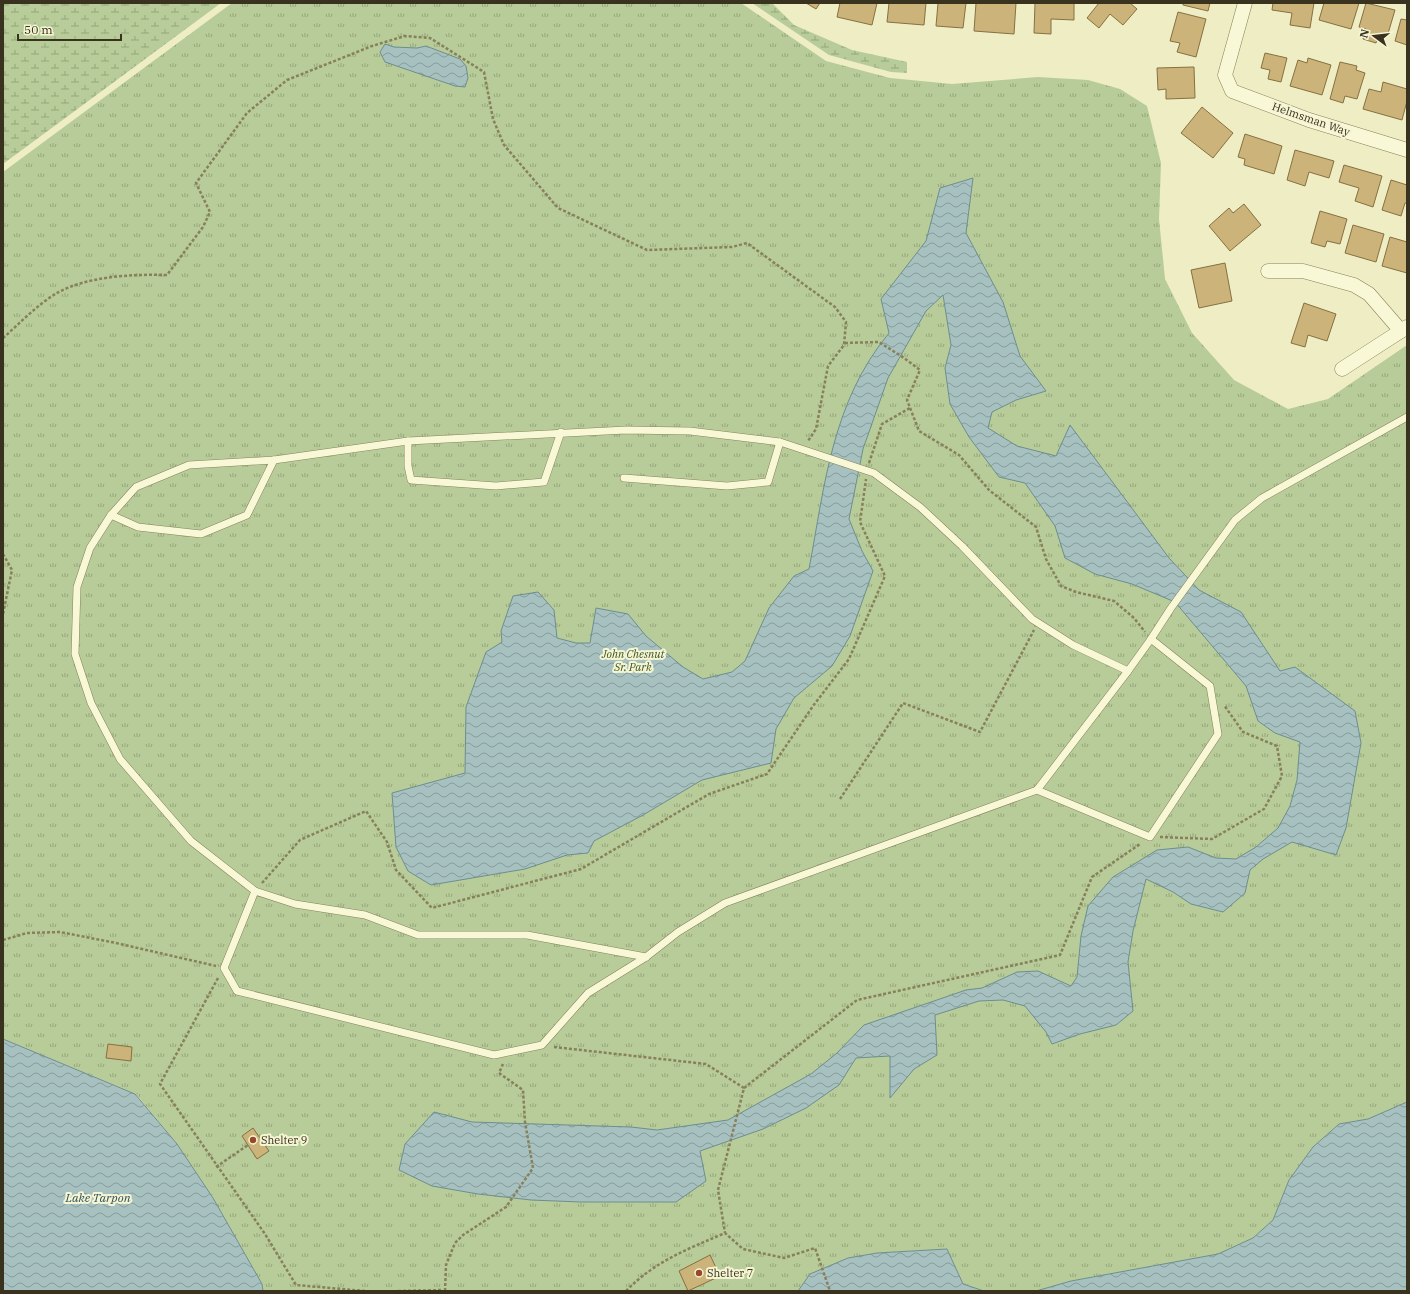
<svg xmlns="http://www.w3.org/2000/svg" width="1410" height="1294" viewBox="0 0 1410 1294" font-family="'IBM Plex Serif',serif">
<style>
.wetland{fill:url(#wetland-marsh)}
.park{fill:url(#park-tufts)}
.water{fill:url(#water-waves);stroke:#6d8e8f}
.building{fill:#cbb37a;stroke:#877041}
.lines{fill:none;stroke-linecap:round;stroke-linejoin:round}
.service-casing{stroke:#88805b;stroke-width:8}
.minor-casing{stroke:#88805b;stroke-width:15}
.path{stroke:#88805b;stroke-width:2.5;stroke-dasharray:3 2;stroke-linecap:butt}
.service{stroke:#f8f8d7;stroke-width:7}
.minor{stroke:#f8f8d7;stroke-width:14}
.poi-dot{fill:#97482b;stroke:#f5f5d4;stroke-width:1.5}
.labels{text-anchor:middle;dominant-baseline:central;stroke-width:4;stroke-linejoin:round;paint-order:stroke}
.street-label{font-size:11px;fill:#38321e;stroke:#f5f5d4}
.park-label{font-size:11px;font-style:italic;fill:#3c5525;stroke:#f5f5d4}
.poi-label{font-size:11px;fill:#38321e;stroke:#f5f5d4;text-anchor:start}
.water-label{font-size:12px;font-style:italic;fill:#2e4f58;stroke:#f5f5d4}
</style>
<defs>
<pattern id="wetland-marsh" width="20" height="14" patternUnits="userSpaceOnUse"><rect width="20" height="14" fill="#b7cc98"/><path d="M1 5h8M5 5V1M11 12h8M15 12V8" fill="none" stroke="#96a67b"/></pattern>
<pattern id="park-tufts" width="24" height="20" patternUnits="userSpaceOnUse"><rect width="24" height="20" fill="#b7cc98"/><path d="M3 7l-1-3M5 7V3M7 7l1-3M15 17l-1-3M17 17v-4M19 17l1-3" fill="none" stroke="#96a67b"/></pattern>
<pattern id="water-waves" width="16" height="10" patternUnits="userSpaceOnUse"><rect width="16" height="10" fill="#a6c1c0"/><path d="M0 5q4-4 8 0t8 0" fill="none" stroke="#889d9b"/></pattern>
</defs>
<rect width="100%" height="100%" fill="#eeedc4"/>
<g class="wetland">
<polygon points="3,3 221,3 3,164"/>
<polygon points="752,3 772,3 794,25 852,50 907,62 907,73 891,72 829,55"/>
</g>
<polygon class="park" points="232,3 741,3 826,61 890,78 952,84 1038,77 1088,80 1120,89 1147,106 1161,163 1159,219 1165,279 1192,333 1234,380 1288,409 1328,399 1407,345 1407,1102 1368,1119 1339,1124 1313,1147 1289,1180 1273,1220 1253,1238 1218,1254 1071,1281 1036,1291 984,1291 963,1284 947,1249 877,1253 848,1258 810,1274 798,1291 263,1291 262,1284 213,1198 177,1144 136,1094 3,1039 3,172"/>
<g class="water">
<polygon points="385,44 394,47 417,48 426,46 460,59 466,66 468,78 465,87 455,86 385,62 380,52"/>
<path d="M973 178 966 233 1003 302 1020 356 1046 391 1016 400 992 412 988 428 1017 446 1056 456 1070 425 1169 558 1199 590 1241 612 1280 671 1295 667 1355 711 1361 743 1346 828 1336 855 1292 842 1263 859 1250 870 1245 893 1223 912 1191 904 1173 892 1146 879 1133 931 1128 962 1133 1011 1116 1025 1080 1034 1052 1044 1046 1032 1025 1006 1003 1000 979 1001 935 1015 937 1055 914 1069 890 1098V1056L856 1058 839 1085 806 1108 763 1129 700 1151 706 1181 676 1202H581L531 1200 478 1194 432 1186 399 1170 405 1144 434 1112 472 1122 631 1127 657 1130 728 1120 811 1074 837 1053 864 1025 966 990 982 988 1017 972 1038 971 1071 986 1077 977 1081 936 1088 906 1113 877 1157 850 1188 847 1216 858 1236 859 1256 847 1278 828 1290 806 1297 780 1300 742 1275 733 1258 721 1246 686 1175 602 1132 584 1095 574 1065 558 1055 526 1025 483 999 477 969 437 950 404 945 368 951 345 943 295 926 311 888 378 863 449 849 519 862 551 873 571 850 636 832 666 794 698 776 729 771 763 702 780 643 815 594 841 588 853 567 855 525 869 431 885 408 871 396 847 392 793 465 773 466 707 486 652 502 642 501 631 513 596 538 592 554 610 557 638 576 643H590L596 608 628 614 646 636 683 667 703 679 732 672 745 661 769 608 794 576 809 569C825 484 832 402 889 333L881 299 926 241 940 188Z"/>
<polygon points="3,1039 135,1094 177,1144 213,1198 262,1284 263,1291 3,1291"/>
<polygon points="1407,1102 1407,1291 1036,1291 1071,1281 1218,1254 1253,1238 1273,1220 1289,1180 1313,1147 1339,1124 1368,1119"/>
<polygon points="947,1249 963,1284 984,1291 798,1291 810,1274 848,1258 877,1253"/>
</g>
<g class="building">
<polygon points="806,3 820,3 816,9"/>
<polygon points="840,3 877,3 872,25 837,17"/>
<polygon points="889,3 926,3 924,25 887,22"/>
<polygon points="938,3 966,3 963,28 936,26"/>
<polygon points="976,3 1016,3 1014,34 974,31"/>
<polygon points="1035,3 1074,3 1074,20 1051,19 1051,34 1034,33"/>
<polygon points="1099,3 1130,3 1137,9 1123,25 1110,14 1099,28 1087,18"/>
<polygon points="1183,3 1210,3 1208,11 1183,5"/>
<polygon points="1273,3 1314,3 1310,28 1290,25 1292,13 1272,10"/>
<polygon points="1324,3 1359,3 1351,29 1319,20"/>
<polygon points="1366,3 1395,10 1387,37 1378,35 1376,43 1363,39 1366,29 1359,27"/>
<polygon points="1178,12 1206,19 1196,57 1177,52 1180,43 1170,41"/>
<polygon points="1401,19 1407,20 1407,45 1395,41"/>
<polygon points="1265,53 1287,58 1281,82 1268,79 1270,70 1261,68"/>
<polygon points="1308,58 1331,65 1322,95 1290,86 1298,60 1307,63"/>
<polygon points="1340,62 1357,66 1356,70 1365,73 1357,99 1345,96 1343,103 1330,99"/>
<polygon points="1194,67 1195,98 1166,99 1166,89 1158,90 1157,68"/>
<polygon points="1383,82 1407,89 1407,101 1402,120 1363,109 1369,89 1381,92"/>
<polygon points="1202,107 1233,133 1213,158 1181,133"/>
<polygon points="1245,134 1282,146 1274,174 1244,165 1245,159 1238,157"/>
<polygon points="1295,150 1334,161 1329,178 1309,172 1305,186 1287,180"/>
<polygon points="1344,165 1382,176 1373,207 1355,201 1359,188 1339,182"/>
<polygon points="1391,180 1407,185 1407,203 1405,203 1401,216 1382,210"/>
<polygon points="1244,204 1261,225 1230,251 1209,226 1229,208 1233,213"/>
<polygon points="1320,211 1347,219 1340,244 1327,241 1325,247 1311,243"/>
<polygon points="1353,225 1384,234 1376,262 1345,253"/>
<polygon points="1390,237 1407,242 1407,273 1382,266"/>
<polygon points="1225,263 1232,301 1199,308 1191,270"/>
<polygon points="1304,303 1336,314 1327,341 1308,335 1305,347 1291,343"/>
<polygon points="108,1044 132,1047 131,1061 106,1058"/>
<polygon points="253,1128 269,1151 257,1159 242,1136"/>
<polygon points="710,1255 720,1276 688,1291 679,1271"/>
</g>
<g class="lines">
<g class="service-casing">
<g id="service">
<polyline points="408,441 408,466 411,480 496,486 544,482 561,432"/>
<polyline points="624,478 727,486 768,482 780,442"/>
<polyline points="111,515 138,527 201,534 247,515 274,460"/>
<polyline points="1151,639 1171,608 1235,520 1262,498 1407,417"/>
<polyline points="255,891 224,968 237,991 494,1055 499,1054 542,1045 588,993 646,957 678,932 725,903 1037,790 1128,671"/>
<polyline points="646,957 527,935 418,935 365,915 295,904 255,891 191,841 120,759 91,703 75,654 77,587 90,548 111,515 136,487 189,465 274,460 408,441 626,430 690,431 780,442 874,473 920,507 962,546 1032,619 1073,645 1128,671 1151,639 1210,686 1218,734 1150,837 1037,790"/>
</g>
</g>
<g class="minor-casing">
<g id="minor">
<polyline points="1245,3 1225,75 1232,91 1309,120 1407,150"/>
<polyline points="1268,271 1303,271 1354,285 1369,294 1401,331"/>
<polyline points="1342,369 1407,327"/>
</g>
</g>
<g class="path">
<path d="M3 338C19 324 38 304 57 293 87 276 134 274 167 275L203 227 210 212 196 183 247 113 287 80 372 46 405 36 430 38 484 72 493 119 504 145 558 208 647 250 732 247 747 243 835 307 846 322 844 345 828 366 816 429 808 441"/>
<polyline points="845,343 879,342 904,358 920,370 907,400 919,431 959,455 989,490 1036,527 1046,559 1061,586 1076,592 1114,601 1134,618 1145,632"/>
<polyline points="869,463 882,424 910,408"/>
<polyline points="3,554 12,570 3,614"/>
<polyline points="840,799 903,703 980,732 1034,630"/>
<polyline points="1160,837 1212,839 1264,809 1282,776 1277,746 1243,732 1224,705"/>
<polyline points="262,883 300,840 366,811 387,842 396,870 432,908 581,869 709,794 767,774 813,706 849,659 885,576 860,522 866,479"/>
<polyline points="3,940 27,933 60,932 116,943 216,966"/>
<polyline points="218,978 160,1084 265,1234 296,1285 365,1291"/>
<polyline points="554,1047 706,1064 744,1088 718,1190 725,1233"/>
<polyline points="744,1088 857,1000 1060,955 1092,877 1140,844"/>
<polyline points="216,1167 248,1145"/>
<polyline points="398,1291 443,1290"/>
<polyline points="445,1291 446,1265 455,1243 463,1235 506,1207 533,1168 525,1122 523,1090 499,1073 503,1064"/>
<path d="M626 1291C655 1261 688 1249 725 1233L743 1249 784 1258 815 1248 830 1291"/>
</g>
<use href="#service" class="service"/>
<use href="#minor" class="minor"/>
</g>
<g class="poi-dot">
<circle cx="253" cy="1140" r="4"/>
<circle cx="699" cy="1273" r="4"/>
</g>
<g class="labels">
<g class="street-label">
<text transform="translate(1311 119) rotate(19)">Helmsman Way</text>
</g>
<g class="park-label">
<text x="633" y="654">John Chesnut<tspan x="633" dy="13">Sr. Park</tspan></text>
</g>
<g class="poi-label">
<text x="261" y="1140">Shelter 9</text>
<text x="707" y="1273">Shelter 7</text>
</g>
<g class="water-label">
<text x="98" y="1197">Lake Tarpon</text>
</g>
</g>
<rect width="1410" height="1294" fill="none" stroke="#38321e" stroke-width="8"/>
<g transform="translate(1374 36) rotate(285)" stroke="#f5f5d4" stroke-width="3" paint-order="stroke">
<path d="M0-3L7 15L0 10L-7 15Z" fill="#38321e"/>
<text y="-6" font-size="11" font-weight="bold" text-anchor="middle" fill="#38321e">N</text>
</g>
<path d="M18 34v6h103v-6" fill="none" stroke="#38321e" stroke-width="2"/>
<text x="24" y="34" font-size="12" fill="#38321e" stroke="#f5f5d4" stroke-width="3" paint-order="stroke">50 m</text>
</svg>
